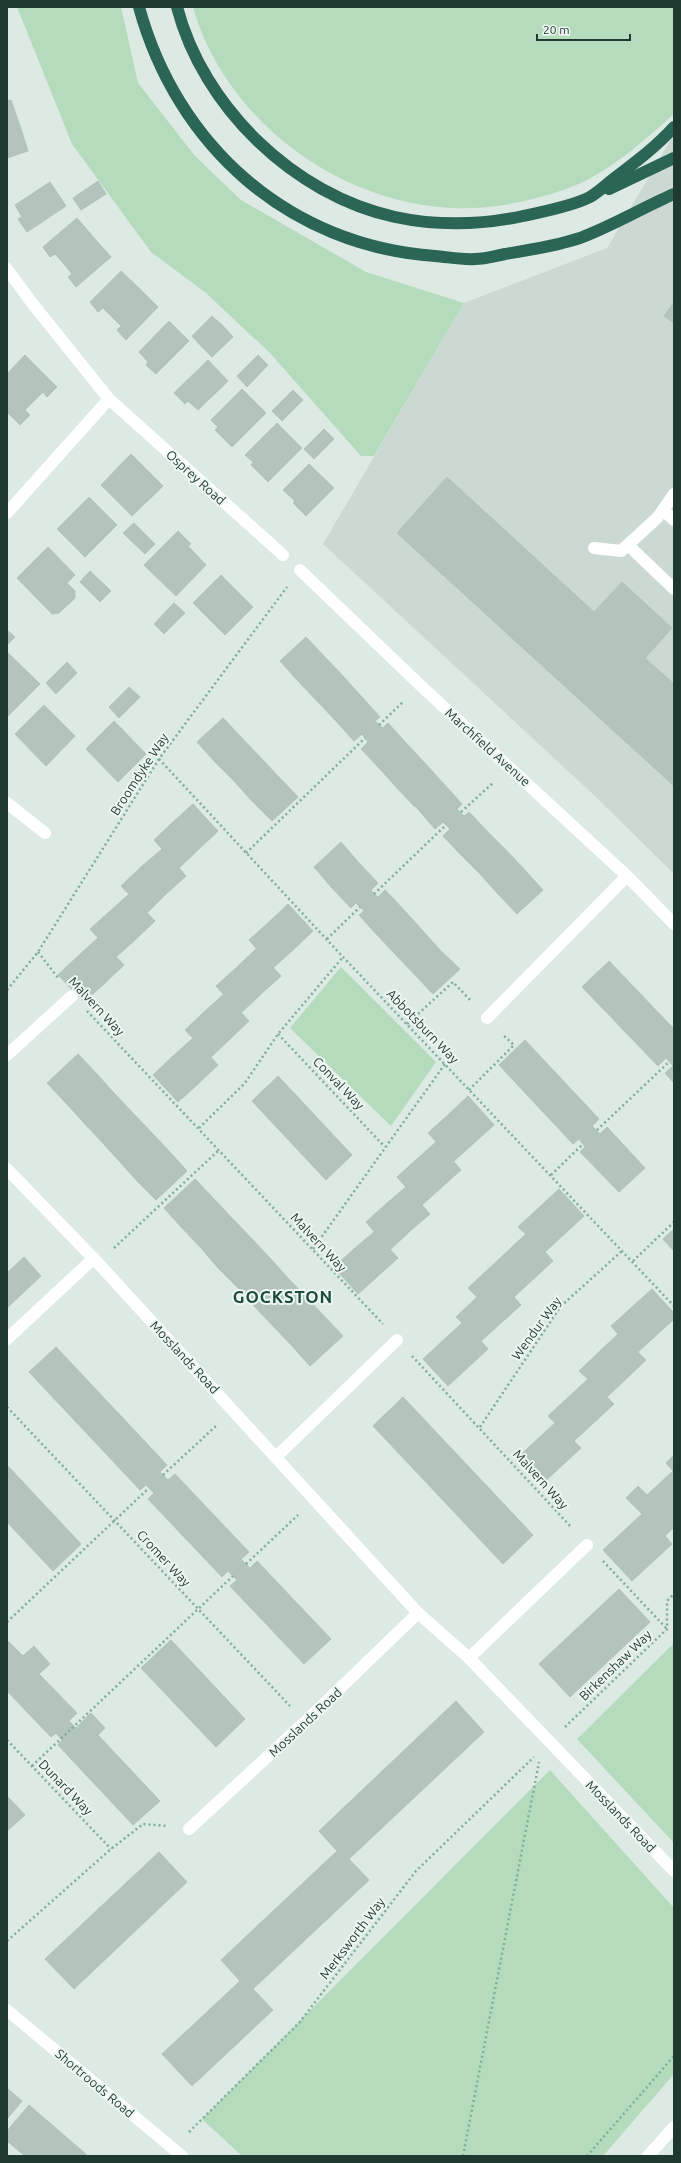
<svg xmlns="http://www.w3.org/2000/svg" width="681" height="2163" viewBox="0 0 681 2163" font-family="Ubuntu,sans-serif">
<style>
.built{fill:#ccd9d2}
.green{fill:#b5dbbd}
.building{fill:#b3c4bc;stroke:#b0c3ba}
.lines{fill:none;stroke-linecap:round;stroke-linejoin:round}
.path{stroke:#7dae9b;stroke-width:2.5;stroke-dasharray:2 3;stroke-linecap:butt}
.minor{stroke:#fff;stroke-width:12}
.highway{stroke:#2b6555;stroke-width:12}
.labels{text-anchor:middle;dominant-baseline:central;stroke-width:4;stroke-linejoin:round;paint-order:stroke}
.street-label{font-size:13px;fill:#1f3930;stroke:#edf6f1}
.district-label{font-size:17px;font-weight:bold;letter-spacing:1px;fill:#1b4b3c;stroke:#edf6f1}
</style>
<rect width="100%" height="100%" fill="#dde9e3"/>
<polygon class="built" points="674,134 674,874 597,798 323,544 464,303 607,248"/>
<g class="green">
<polygon points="17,7 121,7 138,83 195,156 241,200 366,272 464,303 374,456 361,456 270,353 206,293 151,252 72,144"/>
<path d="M193 7H674V114C641 143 608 174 566 189 530 202 488 210 450 208 335 201 225 119 193 7Z"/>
<polygon points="341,967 436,1062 391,1126 290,1028"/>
<polygon points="674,1643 674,1843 577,1739"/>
<polygon points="550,1770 674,1908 674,2074 603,2156 242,2156 202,2119"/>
</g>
<g class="building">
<polygon points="11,100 20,126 7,130 7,101"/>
<polygon points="20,126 28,151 7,158 7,130"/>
<polygon points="98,181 106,194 81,210 73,198"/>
<polygon points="50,182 66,206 27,232 18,219 22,217 15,205"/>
<polygon points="77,218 94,238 64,264 55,254 50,257 43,247"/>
<polygon points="94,238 111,257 76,287 68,277 72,274 64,264"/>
<polygon points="121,271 140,289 112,317 103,308 98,312 90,302"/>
<polygon points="140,289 158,307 126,340 117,330 121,326 112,317"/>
<polygon points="674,302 674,323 664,316"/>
<polygon points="212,316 223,326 202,347 192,336"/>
<polygon points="169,321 189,341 156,374 146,365 148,362 139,352"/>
<polygon points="223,326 233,337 212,357 202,347"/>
<polygon points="25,355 57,387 47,397 43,392 25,410 30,415 20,425 7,412 7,374"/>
<polygon points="258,355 268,365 247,387 237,376"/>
<polygon points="208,360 228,381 198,410 188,401 185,404 174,393"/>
<polygon points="242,389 266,413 232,447 215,430 218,427 211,420"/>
<polygon points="293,390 303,400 282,421 272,411"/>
<polygon points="277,423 302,448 268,482 251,465 253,462 245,455"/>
<polygon points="324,429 334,439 314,459 304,449"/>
<polygon points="131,454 163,486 132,516 101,485"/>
<polygon points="309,464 334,488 306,516 293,503 295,501 283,490"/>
<polygon points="447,477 594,612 622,582 672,628 645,658 674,684 674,786 397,533"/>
<polygon points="89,497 117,525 85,557 57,529"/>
<polygon points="134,523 155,544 145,554 123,533"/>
<polygon points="178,531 191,544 188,546 206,565 176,596 144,565"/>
<polygon points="48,547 75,575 67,583 75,591 75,598 59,613 52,614 17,578"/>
<polygon points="90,571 111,591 100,602 80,582"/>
<polygon points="221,575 253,607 225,635 193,603"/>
<polygon points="174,603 185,613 164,634 154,624"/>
<polygon points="7,630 15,637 7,645"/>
<polygon points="306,637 324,656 298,681 280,661"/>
<polygon points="7,652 40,684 7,717"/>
<polygon points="324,656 343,676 317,701 298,681"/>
<polygon points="67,662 77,673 56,694 46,683"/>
<polygon points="343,676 361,696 335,720 317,701"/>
<polygon points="129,687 140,697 119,718 109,707"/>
<polygon points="361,696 380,717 375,721 379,725 383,728 388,723 406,743 379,768 361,749 368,742 362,734 354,741 335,720"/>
<polygon points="44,705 75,736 46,766 15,734"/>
<polygon points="223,718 241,737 215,762 197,742"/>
<polygon points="114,721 146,754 118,782 86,749"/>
<polygon points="241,737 260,757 234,781 215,762"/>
<polygon points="406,743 424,762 397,788 379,768"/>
<polygon points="260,757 278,776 252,801 234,781"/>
<polygon points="424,762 443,783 415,807 397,788"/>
<polygon points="278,776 298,797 272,821 252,801"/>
<polygon points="443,783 462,804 457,809 464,816 469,812 487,831 461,855 443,836 450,829 443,822 435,829 416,807"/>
<polygon points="193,804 218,831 198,850 173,822"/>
<polygon points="173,822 198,850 179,868 154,840"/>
<polygon points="487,831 506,850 480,874 461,855"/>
<polygon points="341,842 359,863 332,888 314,867"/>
<polygon points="162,849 186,876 166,894 141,867"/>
<polygon points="506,850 524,869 498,894 480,874"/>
<polygon points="359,863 378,883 371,890 374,894 378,897 385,890 404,910 377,935 359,915 364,911 356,903 351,908 332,888"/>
<polygon points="141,867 166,894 147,913 121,886"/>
<polygon points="524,869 543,890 517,914 498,894"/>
<polygon points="129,894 155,921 135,940 109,912"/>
<polygon points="288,904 313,931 293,950 268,923"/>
<polygon points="404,910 422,930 396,955 377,935"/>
<polygon points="109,912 135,940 116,957 90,929"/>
<polygon points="268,923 293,950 273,968 249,940"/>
<polygon points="422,930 440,950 414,974 396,955"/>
<polygon points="98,938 124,965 104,984 78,956"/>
<polygon points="256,949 281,976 261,994 236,968"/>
<polygon points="440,950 460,969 433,994 414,974"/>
<polygon points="78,956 104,984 84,1002 58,975"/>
<polygon points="609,961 674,1029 674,1083 665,1073 673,1066 666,1058 658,1066 582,987"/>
<polygon points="236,968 261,994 241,1013 216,986"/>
<polygon points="224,994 249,1021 229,1040 204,1012"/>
<polygon points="204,1012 229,1040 211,1057 185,1030"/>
<polygon points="193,1038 218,1065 198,1084 173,1056"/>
<polygon points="525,1040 599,1119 592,1126 600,1134 607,1127 645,1168 619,1192 580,1152 585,1147 579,1139 573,1144 499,1065"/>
<polygon points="78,1054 96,1073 65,1102 47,1083"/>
<polygon points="173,1056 198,1084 178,1102 153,1075"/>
<polygon points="96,1073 114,1093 83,1122 65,1102"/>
<polygon points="278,1076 352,1155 326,1180 252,1101"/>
<polygon points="114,1093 132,1112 101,1141 83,1122"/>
<polygon points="468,1096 494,1125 474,1143 449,1114"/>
<polygon points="132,1112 151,1132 120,1162 101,1141"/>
<polygon points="449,1114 474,1143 454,1161 428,1133"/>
<polygon points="151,1132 169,1151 137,1181 120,1162"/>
<polygon points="436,1142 461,1170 442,1187 417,1159"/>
<polygon points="169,1151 187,1171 156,1200 137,1181"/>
<polygon points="417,1159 442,1187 422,1205 397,1177"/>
<polygon points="195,1179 214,1199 182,1228 164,1208"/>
<polygon points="406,1187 430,1214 410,1231 386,1204"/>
<polygon points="559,1189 584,1216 545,1252 553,1261 514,1297 521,1305 481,1341 488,1349 448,1386 423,1359 462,1323 456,1317 477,1297 468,1288 526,1234 518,1227"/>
<polygon points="214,1199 232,1218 201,1248 182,1228"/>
<polygon points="386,1204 410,1231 390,1250 366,1222"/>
<polygon points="232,1218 252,1239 219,1269 201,1248"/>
<polygon points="674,1229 674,1251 663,1239"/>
<polygon points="374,1232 398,1258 378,1276 354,1249"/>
<polygon points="252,1239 270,1258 238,1288 219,1269"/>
<polygon points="354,1249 378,1276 358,1294 334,1267"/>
<polygon points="24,1257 41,1276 7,1308 7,1273"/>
<polygon points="270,1258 287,1277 255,1307 238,1288"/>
<polygon points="287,1277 306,1297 274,1327 255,1307"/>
<polygon points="652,1289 674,1313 674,1319 638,1352 646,1360 607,1397 614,1404 574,1441 581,1448 541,1485 516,1459 555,1423 548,1416 588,1379 579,1371 618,1334 611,1326"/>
<polygon points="306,1297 324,1316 292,1346 274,1327"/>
<polygon points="324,1316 343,1336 310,1366 292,1346"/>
<polygon points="56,1347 167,1465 160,1472 168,1480 175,1474 249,1552 241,1559 250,1568 257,1561 331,1639 304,1664 230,1586 237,1580 228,1571 222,1577 148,1499 154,1493 146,1485 140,1490 29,1372"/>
<polygon points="403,1397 533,1535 503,1564 373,1426"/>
<polygon points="674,1455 674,1527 665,1536 672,1544 632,1581 603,1550 642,1514 626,1498 638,1486 647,1495 673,1471 666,1463"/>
<polygon points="7,1465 81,1544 53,1571 7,1522"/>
<polygon points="619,1589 650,1622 570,1697 539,1664"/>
<polygon points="7,1640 23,1656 34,1646 50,1664 39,1674 77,1713 69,1721 76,1728 91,1713 105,1728 98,1735 160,1801 133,1825 58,1745 62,1740 56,1733 51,1737 7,1691"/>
<polygon points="171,1640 245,1719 216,1747 141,1668"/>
<polygon points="456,1701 484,1732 349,1859 369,1880 253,1989 273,2010 192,2086 162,2054 240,1981 221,1960 337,1851 319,1831"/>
<polygon points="7,1796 25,1815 7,1831"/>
<polygon points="159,1852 187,1882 74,1989 45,1959"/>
<polygon points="7,2088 22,2101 7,2119"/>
<polygon points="29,2105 88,2156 25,2156 7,2141 7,2131"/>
</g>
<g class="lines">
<g class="path">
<polyline points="379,725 404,701"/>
<polyline points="159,759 343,957 674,1306"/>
<polyline points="461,812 494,782"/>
<polyline points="246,853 365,738"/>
<polyline points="374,894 446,825"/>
<polyline points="327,939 360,907"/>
<polyline points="38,952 59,979"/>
<polyline points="7,990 38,952 159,759 287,587"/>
<polyline points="87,1011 383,1324"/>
<polyline points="407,1024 453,982 471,1001"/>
<polyline points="278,1034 385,1147"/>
<polyline points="469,1090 514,1045 502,1034"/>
<polyline points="199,1128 245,1083 278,1034 343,957"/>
<polyline points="597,1130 669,1062"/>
<polyline points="551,1175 583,1144"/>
<polyline points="114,1248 219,1150"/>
<polyline points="313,1249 445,1064"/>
<polyline points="633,1261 674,1222"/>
<polyline points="412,1356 572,1528"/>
<polyline points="7,1407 290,1706"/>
<polyline points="480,1427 561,1306 622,1251"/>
<polyline points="163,1475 217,1425"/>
<polyline points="603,1561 667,1629"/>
<polyline points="246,1564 298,1515"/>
<polyline points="7,1622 149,1488"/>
<polyline points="565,1727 667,1629 667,1601 674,1594"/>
<polyline points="7,1740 111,1849"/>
<polyline points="32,1766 233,1576"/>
<polyline points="7,1941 111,1849 143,1824 167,1826"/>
<polyline points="189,2132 299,2023 416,1871 534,1757"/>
<polyline points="463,2156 539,1762"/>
<polyline points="587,2156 674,2056"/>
</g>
<g class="minor">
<polyline points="7,269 32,303 109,399 7,513"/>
<polyline points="109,399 283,555"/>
<polyline points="674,494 663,510 674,520"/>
<polyline points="628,545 674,589"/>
<polyline points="594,548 621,551 657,518 663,510"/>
<polyline points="300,570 420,685 627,876 674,924"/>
<polyline points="7,803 45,833"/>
<polyline points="487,1018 627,876"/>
<polyline points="7,1055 72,996"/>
<polyline points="7,1169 98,1263 418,1613 469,1658 674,1871"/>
<polyline points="7,1339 94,1258"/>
<polyline points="276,1457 397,1340"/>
<polyline points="469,1658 587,1545"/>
<polyline points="189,1829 305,1722 418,1613"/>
<polyline points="7,2010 182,2156"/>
<polyline points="648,2156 674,2127"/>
</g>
<g class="highway">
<path d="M139 7C177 146 289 246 435 256 448 257 462 260 475 259 485 259 495 256 505 254 530 250 556 246 580 238 612 226 642 208 674 194"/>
<path d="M177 7C203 107 294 195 395 217 437 226 481 225 523 216 542 212 573 206 590 197 597 193 605 186 612 180 633 164 656 147 674 127"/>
<polyline points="609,189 674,158"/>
</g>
</g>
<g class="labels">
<g class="street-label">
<text transform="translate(196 477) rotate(42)">Osprey Road</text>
<text transform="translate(488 747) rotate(42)">Marchfield Avenue</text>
<text transform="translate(139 774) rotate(-57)">Broomdyke Way</text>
<text transform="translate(97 1006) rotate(47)">Malvern Way</text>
<text transform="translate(423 1026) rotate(46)">Abbotsburn Way</text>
<text transform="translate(339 1083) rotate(46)">Conval Way</text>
<text transform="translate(319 1242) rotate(47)">Malvern Way</text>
<text transform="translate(536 1328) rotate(-54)">Wendur Way</text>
<text transform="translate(185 1357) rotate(47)">Mosslands Road</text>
<text transform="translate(541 1479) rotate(48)">Malvern Way</text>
<text transform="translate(164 1558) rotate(47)">Cromer Way</text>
<text transform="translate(615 1665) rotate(-44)">Birkenshaw Way</text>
<text transform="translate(305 1722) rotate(-43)">Mosslands Road</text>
<text transform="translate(66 1787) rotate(46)">Dunard Way</text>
<text transform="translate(621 1816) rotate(46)">Mosslands Road</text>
<text transform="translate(352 1938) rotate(-53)">Merksworth Way</text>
<text transform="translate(95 2083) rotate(40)">Shortroods Road</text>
</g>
<g class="district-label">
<text x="283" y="1296">GOCKSTON</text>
</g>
</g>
<rect width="681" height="2163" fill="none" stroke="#1f3930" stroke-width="16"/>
<path d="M537 34v6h93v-6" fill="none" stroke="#1f3930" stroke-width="2"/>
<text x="543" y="34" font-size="12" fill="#1f3930" stroke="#edf6f1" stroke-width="3" paint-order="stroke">20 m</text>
</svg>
